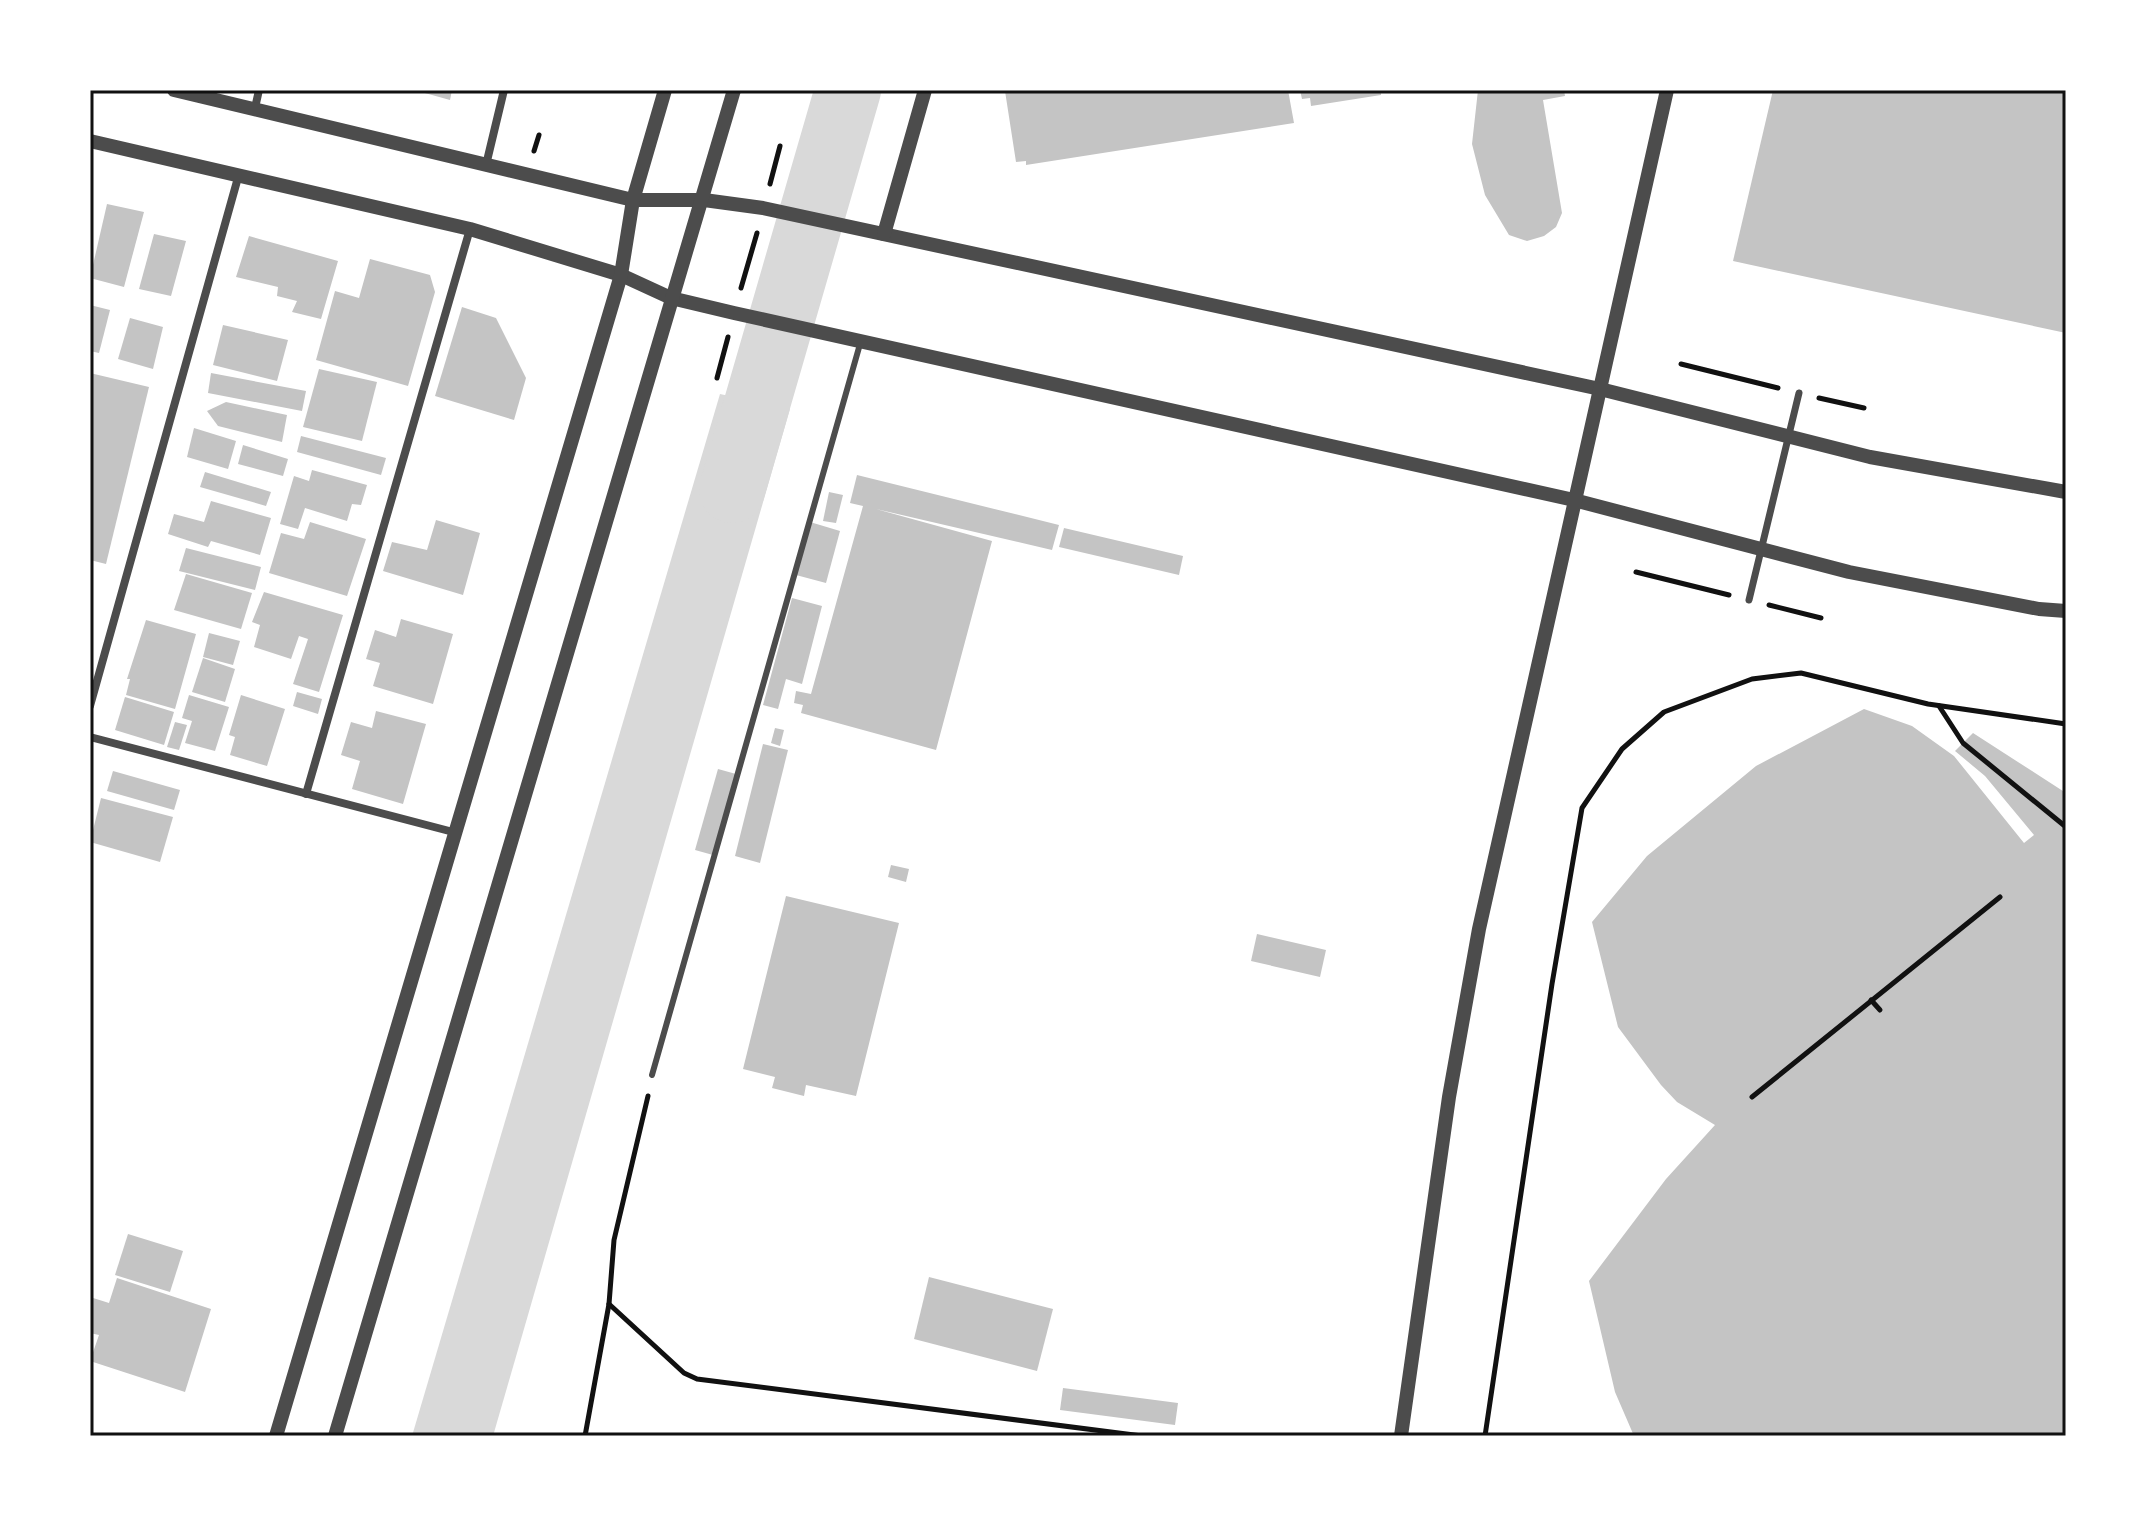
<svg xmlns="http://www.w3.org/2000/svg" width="2156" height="1526" viewBox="0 0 2156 1526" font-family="'Open Sans',sans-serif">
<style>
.water{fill:#d9d9d9}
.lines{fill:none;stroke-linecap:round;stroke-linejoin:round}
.river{stroke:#d9d9d9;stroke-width:66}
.building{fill:#c4c4c4}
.path{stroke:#111;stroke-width:5}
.service{stroke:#4c4c4c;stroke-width:6}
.pedestrian{stroke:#4c4c4c;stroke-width:7}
.minor{stroke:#4c4c4c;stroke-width:8}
.tertiary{stroke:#4c4c4c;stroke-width:14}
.neatline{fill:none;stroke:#111;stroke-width:3}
</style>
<rect width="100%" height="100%" fill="#fff"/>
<polygon class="water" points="720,394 790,409 493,1436 412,1436"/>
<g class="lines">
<polyline class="river" points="732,490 848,90"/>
</g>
<g class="building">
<polygon points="414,90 452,90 450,100"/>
<polygon points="1009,90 1288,90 1294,123 1026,165 1026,161 1016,162 1005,91"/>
<polygon points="1300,90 1381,90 1381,95 1311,106 1310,98 1302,99"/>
<polygon points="1478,90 1564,90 1565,96 1543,100 1562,213 1556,227 1544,236 1527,241 1509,235 1485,195 1472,144"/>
<polygon points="1773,90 2066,90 2066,333 1733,261"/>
<polygon points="107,204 144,212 124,287 90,278"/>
<polygon points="154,234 186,241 171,296 139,289"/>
<polygon points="249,236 338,261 321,319 292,312 297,301 277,296 278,287 236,277"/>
<polygon points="370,259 430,275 435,292 408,386 316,360 335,291 359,298"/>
<polygon points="90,305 110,310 99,353 90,351"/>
<polygon points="462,307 496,318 526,378 514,420 435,396"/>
<polygon points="130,318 163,327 153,369 118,359"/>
<polygon points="223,325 288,340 277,381 213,365"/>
<polygon points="319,369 377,382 362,441 303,427"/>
<polygon points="90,373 149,387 106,564 90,560"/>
<polygon points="211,373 306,391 302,411 208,393"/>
<polygon points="226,402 287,415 282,442 218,426 207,411"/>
<polygon points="194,428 236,441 228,469 187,457"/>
<polygon points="301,436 386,458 381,475 297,452"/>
<polygon points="243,445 288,459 283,476 238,464"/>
<polygon points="312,470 367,485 361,505 352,504 347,521 305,508 298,529 280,524 294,476 309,481"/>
<polygon points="205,472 271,492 266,506 200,487"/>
<polygon points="857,475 1059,525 1052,550 876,509 992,541 936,750 801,713 803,705 794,703 796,691 811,694 863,506 850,503"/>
<polygon points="829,492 843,495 836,523 823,521"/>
<polygon points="211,501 271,518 260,555 211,541 208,547 168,534 174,514 204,522"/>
<polygon points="436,520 480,533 463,595 383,571 392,542 427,550"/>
<polygon points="310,522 366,539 347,596 269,573 281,533 304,539"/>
<polygon points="810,522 840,531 826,583 796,575"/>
<polygon points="1064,528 1183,556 1179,575 1059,547"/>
<polygon points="186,548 261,567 255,590 179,571"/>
<polygon points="186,574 252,593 241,629 174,610"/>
<polygon points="264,592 343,615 319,692 293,684 308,639 299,636 291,659 254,647 260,625 252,622"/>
<polygon points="792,598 822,606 802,684 786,679 778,709 763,705"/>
<polygon points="401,619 453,634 433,704 373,686 380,663 366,659 375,630 396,637"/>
<polygon points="146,620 196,634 175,709 126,695 130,679 127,679"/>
<polygon points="209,633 240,641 233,665 203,657"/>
<polygon points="203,658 235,669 225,702 192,692"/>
<polygon points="297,692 322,699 318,714 293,706"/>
<polygon points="189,695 229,707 215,751 185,743 192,721 182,718"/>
<polygon points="241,695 285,709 267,766 230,755 235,737 229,735"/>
<polygon points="125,697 174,712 164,745 115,730"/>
<polygon points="1864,709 1912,726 1954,756 2024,843 2034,835 1985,776 1955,751 1973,733 2066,793 2066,1436 1634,1436 1615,1392 1589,1281 1666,1179 1715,1125 1677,1102 1661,1085 1618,1027 1592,922 1647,856 1756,766"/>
<polygon points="376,711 426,724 403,804 352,789 360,761 341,755 351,722 372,728"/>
<polygon points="175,722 187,725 179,750 167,747"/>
<polygon points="775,728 784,730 780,746 771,743"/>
<polygon points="763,744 788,750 760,863 735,856"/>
<polygon points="718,769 736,774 713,855 695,850"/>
<polygon points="113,771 180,790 174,810 107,791"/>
<polygon points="101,798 173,817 160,862 90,842"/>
<polygon points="891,865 909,869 906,882 888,877"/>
<polygon points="786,896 899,923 856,1096 806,1085 804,1096 772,1088 775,1077 743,1069"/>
<polygon points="1257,934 1326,950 1320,977 1251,961"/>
<polygon points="128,1234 183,1251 170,1292 115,1275"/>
<polygon points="929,1277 1053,1309 1037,1371 914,1339"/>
<polygon points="117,1278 211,1309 185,1392 90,1361 99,1335 90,1333 90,1297 109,1303"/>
<polygon points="1063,1388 1178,1403 1175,1425 1060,1410"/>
</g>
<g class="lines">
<g class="path">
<polyline points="534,151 539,135"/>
<polyline points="770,184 780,146"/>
<polyline points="741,288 757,233"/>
<polyline points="1681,364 1778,388"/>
<polyline points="717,378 728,337"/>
<polyline points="1819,398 1864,408"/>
<polyline points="1636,572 1729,595"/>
<polyline points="1769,605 1821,618"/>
<polyline points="1939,706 1963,743 2066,827"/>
<polyline points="1871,1000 1880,1010"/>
<polyline points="1752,1097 2000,897"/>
<polyline points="609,1304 684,1373 697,1379 1142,1436"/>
<polyline points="585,1436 609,1304 614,1240 648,1096"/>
<polyline points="1485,1436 1552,984 1582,808 1622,749 1664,712 1752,679 1801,673 1928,704 2066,724"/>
</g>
<polyline class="service" points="652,1075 860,344"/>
<polyline class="pedestrian" points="1749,600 1799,393"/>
<g class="minor">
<polyline points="255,108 259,90"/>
<polyline points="486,165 504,90"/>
<polyline points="90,706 239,174"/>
<polyline points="90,737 457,833"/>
<polyline points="306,794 470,229"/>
</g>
<g class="tertiary">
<polyline points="174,90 633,200 704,200 763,208 1600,389 1870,457 2066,492"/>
<polyline points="90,141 470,229 621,275 671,298 734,313 1574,500 1849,572 2039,609 2066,611"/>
<polyline points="884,234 925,90"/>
<polyline points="276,1436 621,275 633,200 665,90"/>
<polyline points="335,1436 734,90"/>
<polyline points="1401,1436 1449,1097 1479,929 1667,90"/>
</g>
</g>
<rect width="2156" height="1526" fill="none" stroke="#ffffff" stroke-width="184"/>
<rect x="92" y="92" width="1972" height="1342" class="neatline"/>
</svg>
